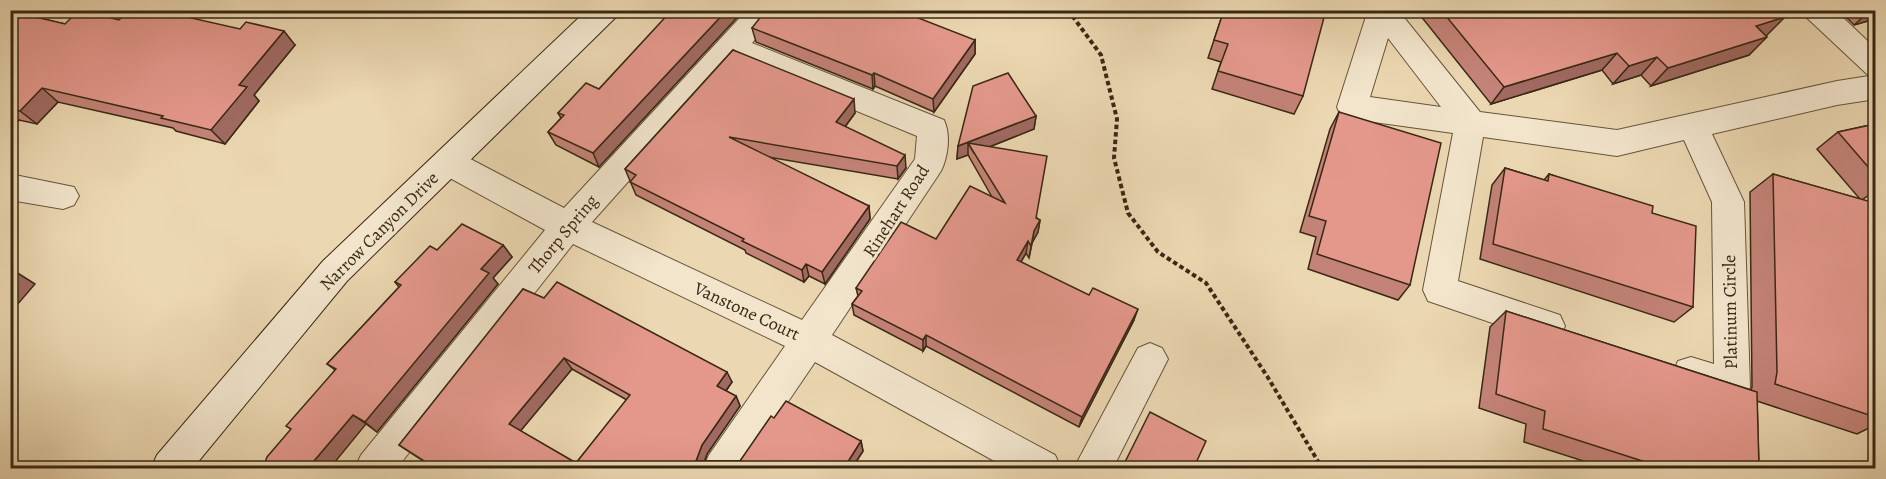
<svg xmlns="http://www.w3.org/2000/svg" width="1886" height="479" viewBox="0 0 1886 479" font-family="Alegreya,serif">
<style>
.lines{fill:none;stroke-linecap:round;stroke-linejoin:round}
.street-casing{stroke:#66543b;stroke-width:2}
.secondary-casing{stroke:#392814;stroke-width:2}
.path{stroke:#392814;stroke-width:4;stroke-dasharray:4.5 3;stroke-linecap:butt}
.street{fill:#f2e5cc;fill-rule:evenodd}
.secondary{fill:#f2e5cc;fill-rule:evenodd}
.wall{fill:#c48378;stroke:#392814;stroke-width:1.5;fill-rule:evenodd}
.shaded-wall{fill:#a06a62;stroke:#392814;stroke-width:1.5}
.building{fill:#e4988c;stroke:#392814;stroke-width:1.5;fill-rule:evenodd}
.labels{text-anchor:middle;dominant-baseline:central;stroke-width:6;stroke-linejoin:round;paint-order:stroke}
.street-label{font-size:18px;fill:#392814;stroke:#f2e5cc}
</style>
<rect width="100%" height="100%" fill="#ebd7b1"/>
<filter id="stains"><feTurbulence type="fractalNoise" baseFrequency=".00333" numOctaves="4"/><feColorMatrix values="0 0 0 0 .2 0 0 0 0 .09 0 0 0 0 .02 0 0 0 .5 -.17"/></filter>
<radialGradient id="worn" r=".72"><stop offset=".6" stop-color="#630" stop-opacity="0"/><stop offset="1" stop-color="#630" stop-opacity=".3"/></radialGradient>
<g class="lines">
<g class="street-casing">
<g id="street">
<path d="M747 10H779L752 43 944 120C951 135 948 157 941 171L832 335 1055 455 1061 468H1007L815 362 743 468H703L709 455 785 346 573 244 397 468H355L361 455 545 230 437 171 432 162 437 153 448 149 459 153 564 208ZM736 61 917 136 915 159 802 320 592 222Z"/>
<path d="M1368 10H1398L1480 112 1617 130 1837 81 1869 76 1806 17 1802 10H1835L1876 49V99L1837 105 1712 134 1744 202 1750 387 1745 399 1732 404 1678 385 1673 373 1678 361 1691 357 1714 364 1712 202 1684 140 1617 156 1483 137 1458 281 1560 315 1565 326 1560 337 1548 342 1428 301 1423 290 1453 133 1352 119 1341 116 1337 107ZM1388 38 1441 107 1370 97Z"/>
<polygon points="10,174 74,187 79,196 74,205 63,209 10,200"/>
<polygon points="1150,343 1162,348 1168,359 1113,468 1074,468 1138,348"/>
</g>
</g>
<g class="secondary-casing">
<polygon id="secondary" points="587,10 620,10 616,17 347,281 193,468 151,468 157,455 323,261"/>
</g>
<polyline class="path" points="1068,10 1101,55 1117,119 1114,158 1128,213 1158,252 1206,283 1267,376 1322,468"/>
<use href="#street" class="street"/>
<use href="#secondary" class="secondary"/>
</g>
<g class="wall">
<polygon points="666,10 744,10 599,167 556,145 548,132 561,118 558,113 599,89 667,16"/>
<polygon points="1224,10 1303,96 1294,114 1212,89 1221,62 1208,58"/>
<polygon points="1416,10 1541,10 1546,16 1766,36 1749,55 1651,86 1641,75 1613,84 1602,70 1491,104"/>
<polygon points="1839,10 1875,10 1875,19 1854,25"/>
<polygon points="10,11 65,24 119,20 295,45 254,95 259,101 225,144 176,131 173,128 58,102 37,124 19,120 16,124 10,123"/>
<polygon points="752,28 975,40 975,54 934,112 875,86 873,89 756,42"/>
<polygon points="733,50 855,113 845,127 906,168 898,179 768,157 869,206 870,219 825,284 809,276 804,282 746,253 745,250 636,195 625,169"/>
<polygon points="1339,112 1410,285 1398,300 1308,269 1316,237 1300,232 1330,129"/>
<polygon points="1036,116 1034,129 989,147 1037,218 1040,220 1038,232 1032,243 1029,258 1026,253 1021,262 1134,320 1079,427 926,346 923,351 854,315 852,304 858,296 856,288 936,239 992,197 968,155 957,159 958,146"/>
<polygon points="1875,124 1875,203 1869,195 1862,200 1875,203 1875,425 1857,434 1757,401 1759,468 1605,468 1524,442 1526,424 1479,408 1490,327 1506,311 1751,390 1752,387 1750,192 1773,174 1860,199 1817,149 1838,132"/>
<polygon points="1505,168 1544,180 1549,174 1652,213 1693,307 1674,322 1480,259 1492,185"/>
<polygon points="503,245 512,257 493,278 498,284 377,432 366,424 291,429 335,370 327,364 399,287 395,282"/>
<path d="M523 289 732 382 726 391 736 396 740 406 707 454 705 461H740L774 418 861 441 863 451 852 468H434L399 445ZM572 369 627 400 576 463 520 431Z"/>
</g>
<g class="shaded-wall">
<polygon points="727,10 744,10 599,167 593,153"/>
<polygon points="1875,10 1875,19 1854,25 1870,11"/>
<polygon points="1785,17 1766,36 1738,44 1756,26"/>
<polygon points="284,31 295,45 254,95 259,101 225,144 211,130 239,85"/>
<polygon points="1767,37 1749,55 1651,86 1668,68"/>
<polygon points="975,40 975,54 934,112 933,99"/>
<polygon points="1617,53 1602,70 1491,104 1504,87"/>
<polygon points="1657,57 1641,75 1613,84 1629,66"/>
<polygon points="874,73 875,86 873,89 872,75"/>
<polygon points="42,88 58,102 37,124 20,111"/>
<polygon points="854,99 855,113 838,136 836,122"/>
<polygon points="10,114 19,120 16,124 10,120"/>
<polygon points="1036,116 1034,129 974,153 968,143 968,155 957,159 958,146"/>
<polygon points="905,155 906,168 898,179 897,166"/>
<polygon points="869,206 870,219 825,284 822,272"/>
<polygon points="1040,220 1038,232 1032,243 1029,258 1034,231"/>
<polygon points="1028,241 1026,253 1015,272 1017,260"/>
<polygon points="503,245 512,257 493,278 498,284 377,432 365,422 481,269"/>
<polygon points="806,264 809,276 804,282 802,270"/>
<polygon points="16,272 35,284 10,313 10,279"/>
<polygon points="1138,309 1134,320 1079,427 1082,417"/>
<polygon points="926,335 926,346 923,351 923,340"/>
<polygon points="564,358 572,369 518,434 509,424"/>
<polygon points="727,372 732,382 722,396 717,386"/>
<polygon points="736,396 740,406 707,454 702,468 696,461 702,445"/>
<polygon points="353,415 366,424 330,468 308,468"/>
<polygon points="861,441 863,451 852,468 844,468"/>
</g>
<g class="building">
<polygon points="79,10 119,20 128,10 156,10 240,29 246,22 284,31 239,85 247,87 211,130 161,118 163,116 42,88 20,111 10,109 10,11 65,24"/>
<polygon points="727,10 593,153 548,132 564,115 558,113 586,83 599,89 672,10"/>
<polygon points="766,10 898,10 975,40 933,99 874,73 872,75 752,28"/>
<polygon points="1224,10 1326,10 1303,96 1218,71 1228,44 1214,40"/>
<polygon points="1441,10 1541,10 1546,16 1566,10 1777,10 1785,17 1756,26 1767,37 1668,68 1657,57 1629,66 1617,53 1504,87"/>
<polygon points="733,50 854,99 836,122 905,155 897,166 729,137 869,206 822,272 806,264 802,270 742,241 744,239 630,182 636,175 625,169"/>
<polygon points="1008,73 1036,116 958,146 973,86"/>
<polygon points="1339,112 1441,143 1410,285 1317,254 1326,221 1309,216"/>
<polygon points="1875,124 1875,175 1838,132"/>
<polygon points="968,143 1047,156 1036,218 1040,220 1034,231 1031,246 1028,241 1017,260 1089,295 1093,288 1138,309 1082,417 926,335 923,340 852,304 862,291 856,288 901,222 936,239 970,186 1005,203"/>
<polygon points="1505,168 1548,181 1549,174 1653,206 1652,213 1696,226 1693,307 1493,244"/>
<polygon points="1773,174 1875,203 1875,417 1775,384 1777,372"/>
<polygon points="462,224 503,245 481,269 489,273 365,422 353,415 308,468 263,468 267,457 291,429 286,426 336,369 327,364 401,285 395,282 430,246 437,250"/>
<polygon points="10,270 16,272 10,279"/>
<path d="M557 282 727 372 717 386 736 396 702 445 696 461H740L771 416 774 418 786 401 861 441 844 468H435L399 445 523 289 544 298ZM564 358 630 395 576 463 509 424Z"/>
<polygon points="1506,311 1757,392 1759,468 1715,468 1708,466 1708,468 1664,468 1543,429 1545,411 1496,394"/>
<polygon points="1150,412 1206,441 1196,463 1205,468 1122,468"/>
</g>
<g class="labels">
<g class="street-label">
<text transform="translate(896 211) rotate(-57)">Rinehart Road</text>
<text transform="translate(379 231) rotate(-45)">Narrow Canyon Drive</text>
<text transform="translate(563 234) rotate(-50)">Thorp Spring</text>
<text transform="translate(747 311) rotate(25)">Vanstone Court</text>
<text transform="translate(1730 312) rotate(-91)">Platinum Circle</text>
</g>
</g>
<rect width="1886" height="479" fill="none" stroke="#ebd7b1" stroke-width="36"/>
<rect x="12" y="12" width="1862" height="455" fill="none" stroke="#392814" stroke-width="3"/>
<rect x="18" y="18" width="1850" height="443" fill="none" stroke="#392814" stroke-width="1.5"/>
<rect width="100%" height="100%" filter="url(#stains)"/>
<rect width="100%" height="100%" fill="url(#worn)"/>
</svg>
